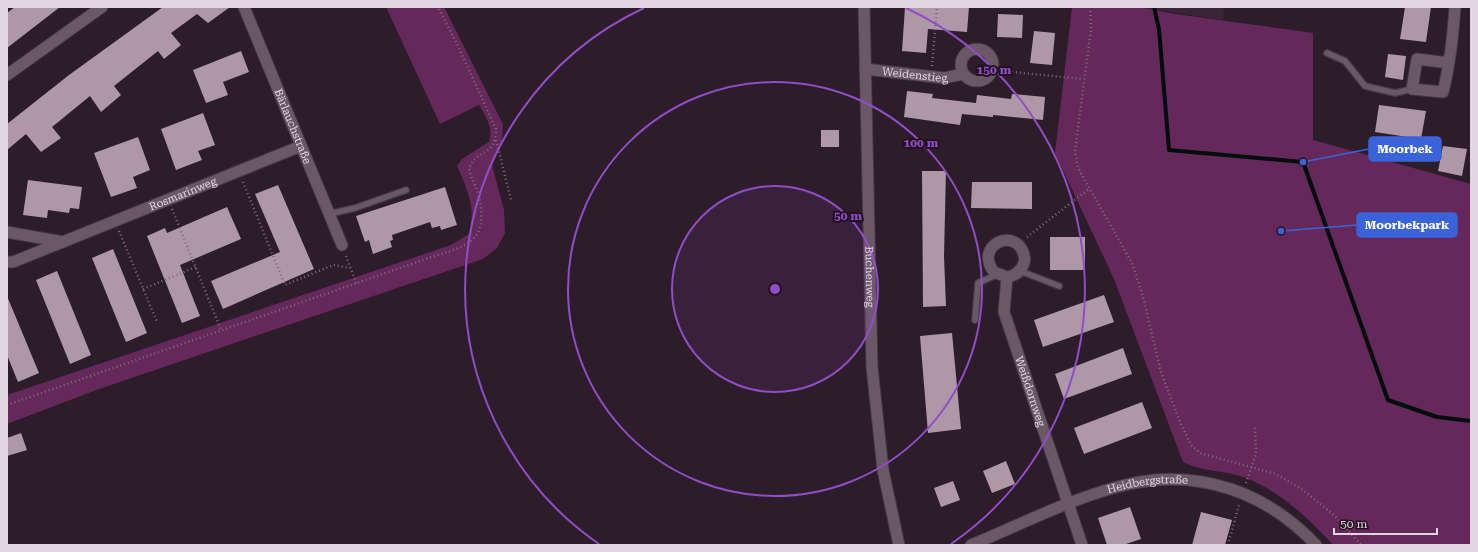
<svg xmlns="http://www.w3.org/2000/svg" width="1478" height="552" viewBox="0 0 1478 552" font-family="'Roboto Serif',serif">
<style>
.built{fill:#392535}
.green{fill:#65285b}
.lines{fill:none;stroke-linecap:round;stroke-linejoin:round}
.stream{stroke:#010e0b;stroke-width:4}
.building{fill:#ae98a8}
.service-casing{stroke:#453843;stroke-width:8}
.minor-casing{stroke:#453843;stroke-width:13}
.tertiary-casing{stroke:#453843;stroke-width:13}
.path{stroke:#7c6d78;stroke-width:2.5;stroke-dasharray:1 3;stroke-linecap:butt}
.service{stroke:#6b5867;stroke-width:5.5}
.minor{stroke:#6b5867;stroke-width:11}
.tertiary{stroke:#6b5867;stroke-width:11}
.ring{fill:none;stroke:#904ec6;stroke-width:2}
.labels{text-anchor:middle;dominant-baseline:central;stroke-width:4;stroke-linejoin:round;paint-order:stroke}
.street-label{font-size:11px;fill:#e2d7e0;stroke:#231320}
.centre{fill:#904ec6;stroke:#231320;stroke-width:2}
.ring-label{font-size:12px;text-anchor:middle;font-weight:bold;fill:#904ec6;stroke:#231320;stroke-width:4;stroke-linejoin:round;paint-order:stroke}
.leader{fill:none;stroke:#3b63d9;stroke-width:1.5}
.callout-dot{fill:#3b63d9;stroke:#231320;stroke-width:1.5}
.callout{fill:#3b63d9;stroke:#3b63d9;stroke-width:1.5}
.callout-label{font-size:12px;text-anchor:middle;font-weight:bold;fill:#fff}
</style>
<rect width="100%" height="100%" fill="#2d1c29"/>
<polygon class="built" points="1139,7 1224,7 1223,20"/>
<g class="green">
<path d="M386 7H444L503 124 502 140 492 165 504 210 505 233 497 248 483 259 99 389 7 424V395L451 245 469 234C476 207 468 191 457 166L462 159 489 142C493 127 487 118 479 105L440 124Z"/>
<path d="M1072 7H1139L1176 14 1313 33V140L1471 184V545H1333C1308 518 1278 489 1243 477 1223 470 1202 472 1183 462L1114 279 1055 153Z"/>
</g>
<g class="lines">
<polyline class="stream" points="1154,7 1159,29 1169,150 1303,162 1388,400 1437,417 1471,421"/>
</g>
<g class="building">
<polygon points="15,7 60,7 7,48 7,13"/>
<polygon points="163,7 230,7 208,23 197,14 171,33 181,45 164,59 158,51 114,86 121,95 101,112 90,96 52,127 61,138 41,152 26,134 7,150 7,124 69,75"/>
<polygon points="905,7 969,7 967,32 928,29 926,53 902,51"/>
<polygon points="1405,7 1431,7 1426,42 1400,39"/>
<polygon points="998,14 1023,15 1022,38 997,37"/>
<polygon points="1034,31 1055,33 1052,65 1030,63"/>
<polygon points="241,51 249,72 223,82 228,95 206,103 193,70"/>
<polygon points="1388,54 1406,56 1403,80 1385,77"/>
<polygon points="907,91 933,94 932,98 976,103 977,95 1011,99 1012,94 1045,97 1043,120 993,115 993,117 962,114 960,125 904,117"/>
<polygon points="1379,105 1426,111 1421,139 1375,132"/>
<polygon points="203,113 215,145 198,151 202,160 176,170 161,129"/>
<rect x="821" y="130" width="18" height="17"/>
<polygon points="138,137 150,170 133,177 137,188 111,197 94,153"/>
<polygon points="1443,146 1467,149 1462,176 1438,171"/>
<polygon points="922,171 946,171 944,256 946,306 923,307"/>
<polygon points="28,180 82,187 79,209 70,208 69,213 48,210 47,218 23,215"/>
<polygon points="972,182 1032,182 1032,209 971,208"/>
<polygon points="278,185 314,269 223,309 211,281 280,252 255,194"/>
<polygon points="445,187 457,225 441,230 440,226 432,228 430,222 392,235 393,240 390,241 392,247 373,254 369,240 365,242 356,216"/>
<polygon points="227,207 241,239 180,265 200,316 182,323 147,236 165,228 167,233"/>
<rect x="1050" y="237" width="35" height="33"/>
<polygon points="113,249 147,333 126,342 92,258"/>
<polygon points="57,271 91,355 70,364 36,280"/>
<polygon points="1104,295 1114,322 1043,347 1034,320"/>
<polygon points="7,296 39,373 18,382 7,355"/>
<polygon points="952,333 961,429 928,433 920,336"/>
<polygon points="1123,348 1132,374 1064,399 1055,374"/>
<polygon points="1142,402 1152,428 1084,454 1074,428"/>
<polygon points="21,433 27,450 7,456 7,438"/>
<polygon points="1006,461 1015,484 992,493 983,471"/>
<polygon points="953,481 960,500 941,507 934,488"/>
<polygon points="1130,507 1141,539 1123,545 1107,545 1098,518"/>
<polygon points="1201,512 1232,520 1225,545 1192,545"/>
</g>
<g class="lines">
<g class="service-casing">
<g id="service">
<polyline points="1327,53 1345,61 1365,86 1395,93 1412,89"/>
<polyline points="329,214 355,208 406,190"/>
<polyline points="1020,271 1059,286"/>
<polyline points="975,320 978,283 996,275"/>
</g>
</g>
<g class="minor-casing">
<g id="minor">
<path id="s1" d="M244 7 342 245"/>
<circle cx="977" cy="65" r="16"/>
<path d="M1449 63 1417 59 1412 89 1443 92C1450 64 1453 36 1455 7"/>
<path id="s2" d="M865 69 944 78 963 74"/>
<polyline points="7,232 63,242"/>
<path id="s3" d="M7 262H13L301 146"/>
<path id="s4" d="M1007 277 994 272C974 246 1013 227 1023 252 1025 257 1025 263 1022 267 1019 273 1014 276 1007 277L1004 312 1082 545"/>
<path id="s5" d="M971 545C1022 524 1076 496 1129 484 1200 468 1267 493 1316 545"/>
</g>
</g>
<g class="tertiary-casing">
<g id="tertiary">
<path id="s6" d="M864 7 872 367 883 470 899 545"/>
<polyline points="7,75 102,7"/>
</g>
</g>
<g class="path">
<polyline points="1090,7 1091,29 1075,151 1078,168 1132,263 1142,293 1161,372 1180,422 1191,445 1200,453 1276,474 1303,490 1335,516 1361,545"/>
<polyline points="932,66 937,7"/>
<polyline points="992,70 1083,79"/>
<polyline points="496,140 511,200"/>
<polyline points="243,182 285,285 333,265 350,268"/>
<polyline points="172,209 221,330"/>
<polyline points="119,231 157,322"/>
<polyline points="1027,237 1089,189"/>
<polyline points="346,256 356,283"/>
<polyline points="143,289 196,267"/>
<path d="M7 405 423 260C462 246 490 247 479 196 477 187 471 179 469 169 476 148 496 158 496 129L459 48 438 7"/>
<polyline points="1246,483 1256,454 1255,427"/>
<polyline points="1228,545 1239,505"/>
</g>
<use href="#service" class="service"/>
<use href="#minor" class="minor"/>
<use href="#tertiary" class="tertiary"/>
</g>
<circle cx="775" cy="289" r="103" fill="#904ec6" fill-opacity=".12"/>
<g class="ring">
<circle cx="775" cy="289" r="103"/>
<circle cx="775" cy="289" r="207"/>
<path d="M599 544A310 310 0 0 1 644 8M906 8A310 310 0 0 1 951 544"/>
</g>
<g class="labels">
<g class="street-label">
<text stroke="none"><textPath href="#s2" startOffset="50">Weidenstieg</textPath></text>
<text stroke="none"><textPath href="#s1" startOffset="129">Bärlauchstraße</textPath></text>
<text stroke="none"><textPath href="#s3" startOffset="189">Rosmarinweg</textPath></text>
<text stroke="none"><textPath href="#s6" startOffset="270">Buchenweg</textPath></text>
<text stroke="none"><textPath href="#s4" startOffset="232">Weißdornweg</textPath></text>
<text stroke="none"><textPath href="#s5" startOffset="188">Heidbergstraße</textPath></text>
</g>
</g>
<circle cx="775" cy="289" r="6" class="centre"/>
<g class="ring-label">
<text x="994" y="74">150 m</text>
<text x="921" y="147">100 m</text>
<text x="848" y="220">50 m</text>
</g>
<path class="leader" d="M1303 162L1369 149M1281 231L1357 225"/>
<g class="callout-dot">
<circle cx="1303" cy="162" r="4"/>
<circle cx="1281" cy="231" r="4"/>
</g>
<g class="callout">
<rect x="1369" y="137" width="72" height="24" rx="4"/>
<rect x="1357" y="213" width="100" height="24" rx="4"/>
</g>
<g class="callout-label">
<text x="1405" y="153">Moorbek</text>
<text x="1407" y="229">Moorbekpark</text>
</g>
<rect width="1478" height="552" fill="none" stroke="#e2d7e0" stroke-width="16"/>
<path d="M1334 528v6h103v-6" fill="none" stroke="#e2d7e0" stroke-width="2"/>
<text x="1340" y="528" font-size="12" fill="#e2d7e0" stroke="#231320" stroke-width="3" paint-order="stroke">50 m</text>
</svg>
